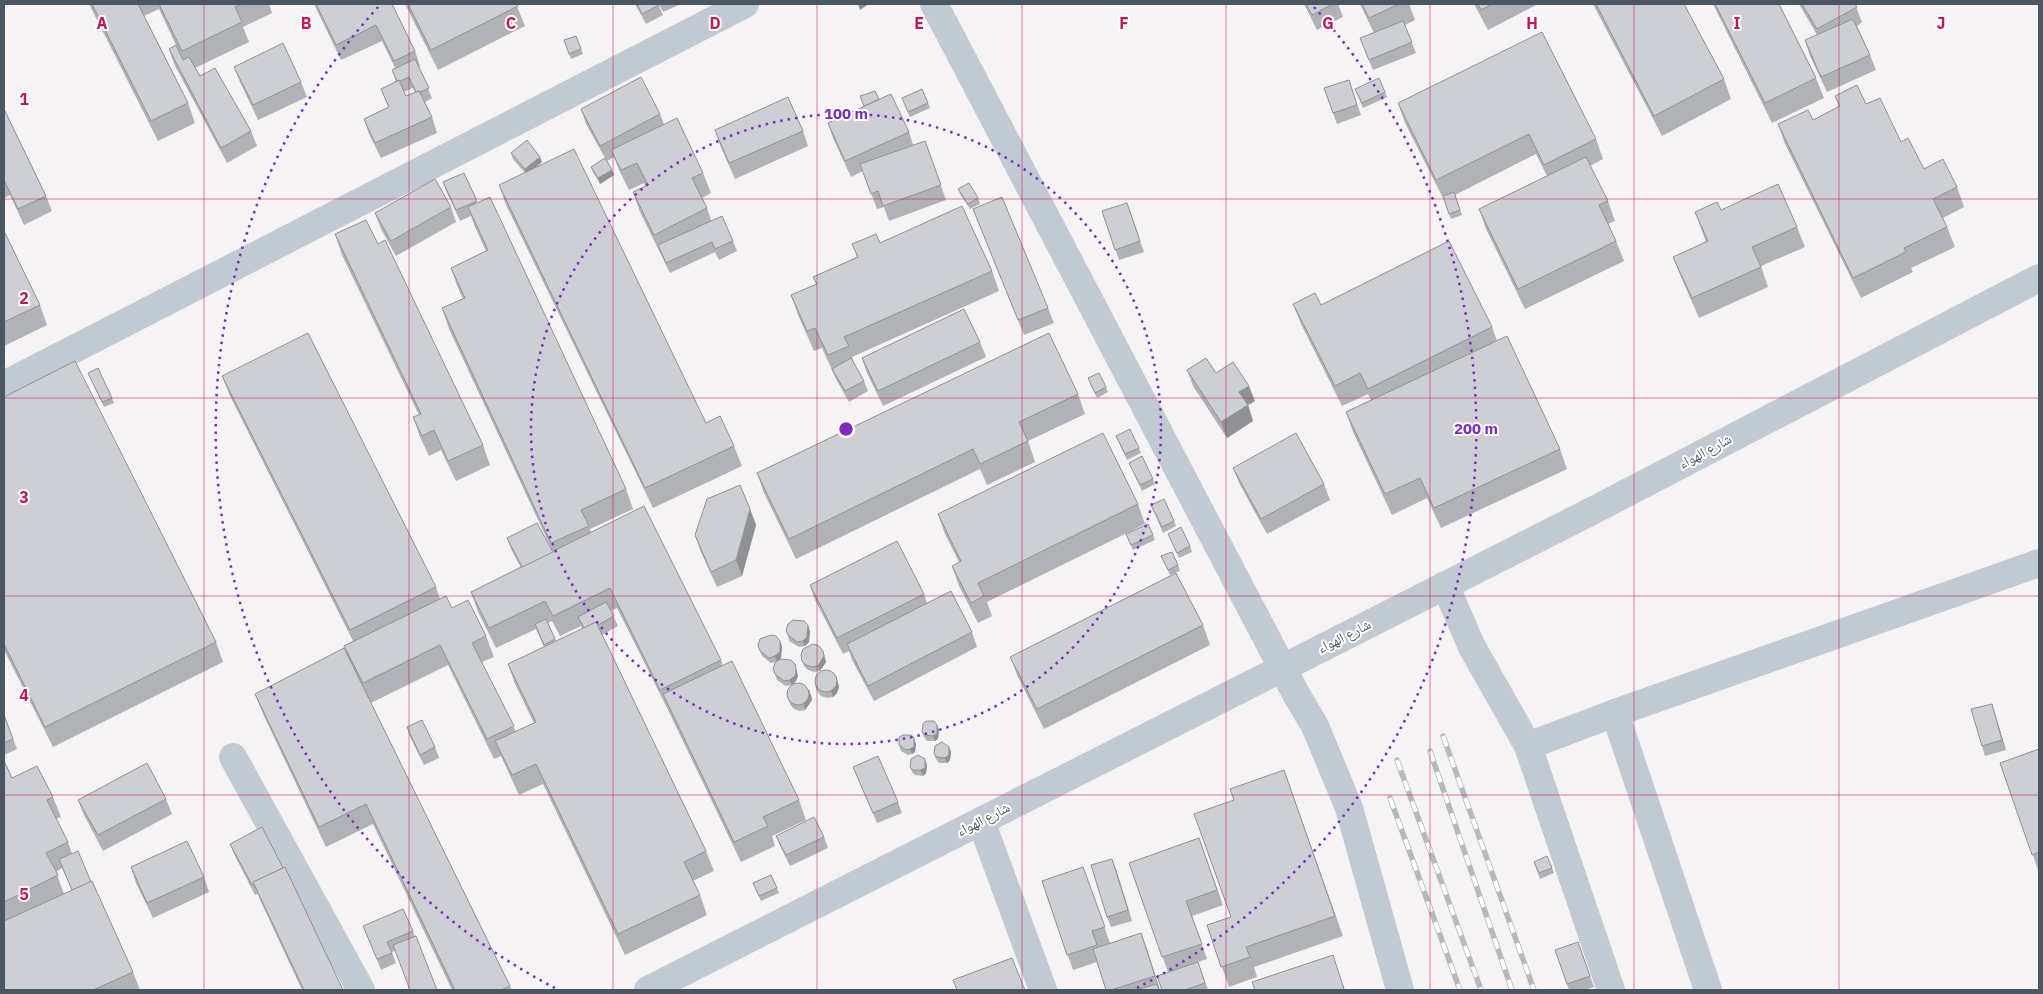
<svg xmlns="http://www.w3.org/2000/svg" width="2043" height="994" viewBox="0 0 2043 994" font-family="'IBM Plex Sans','Noto Naskh Arabic',sans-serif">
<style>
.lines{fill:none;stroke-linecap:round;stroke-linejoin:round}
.minor{stroke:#c1cad2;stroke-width:28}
.rail-casing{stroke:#b5b8bd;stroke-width:5.5}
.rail{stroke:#fff;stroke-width:4;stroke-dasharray:11;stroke-linecap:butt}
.wall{fill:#b0b2b7;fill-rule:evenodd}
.shaded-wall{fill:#909195}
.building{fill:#cdcfd5;stroke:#909195}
.grid{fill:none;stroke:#c2185b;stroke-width:1;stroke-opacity:0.55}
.ring{fill:none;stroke:#7b2cbf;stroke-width:2.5;stroke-dasharray:2.5 5}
.labels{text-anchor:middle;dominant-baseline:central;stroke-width:4;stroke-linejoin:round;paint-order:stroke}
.street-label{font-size:14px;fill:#4a5661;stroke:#fff}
.grid-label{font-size:16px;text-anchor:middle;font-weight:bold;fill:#c2185b;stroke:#fff;stroke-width:4;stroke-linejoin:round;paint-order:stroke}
.centre{fill:#7b2cbf;stroke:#fff;stroke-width:2.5}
.ring-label{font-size:15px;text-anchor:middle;font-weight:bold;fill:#7b2cbf;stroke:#fff;stroke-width:4;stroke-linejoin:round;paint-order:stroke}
</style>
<rect width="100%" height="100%" fill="#f5f3f3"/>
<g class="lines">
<g class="minor">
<polyline points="934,4 1296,694 1315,726 1349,808 1400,990"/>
<polyline points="4,385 745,4"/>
<polyline points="1445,585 1472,647 1528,746 1611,990"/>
<polyline points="1615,713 1708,990"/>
<polyline points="1528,746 1615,713 2039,563"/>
<polyline points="233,757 361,990"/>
<polyline points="981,821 1043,990"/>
<polyline points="648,990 1596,509 2039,278"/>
</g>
<g class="rail-casing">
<g id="rail">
<polyline points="1443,736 1534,990"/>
<polyline points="1430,751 1512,990"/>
<polyline points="1397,760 1481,990"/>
<polyline points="1390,798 1460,990"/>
</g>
</g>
<use href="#rail" class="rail"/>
</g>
<g class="wall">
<polygon points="89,4 269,4 272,13 243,27 249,42 195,68 200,76 251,131 257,146 227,163 174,64 169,49 183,60 159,9 144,16 188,103 195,123 158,141"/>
<path d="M314 4H392L415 51 420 66 419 67 432 98 425 102 432 117 437 133 381 158 369 134 364 119 388 107 381 89 396 82 392 70 395 68 382 41 341 60ZM413 88 415 92 406 96 404 92Z"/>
<polygon points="405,4 516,4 525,26 438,70"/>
<polygon points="635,4 658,4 663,15 646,24"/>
<polygon points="659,4 681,4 663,12"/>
<polygon points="1304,4 1338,4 1343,17 1317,30"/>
<polygon points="1360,4 1409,4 1415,20 1405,25 1416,53 1373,70 1360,38 1374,33"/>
<polygon points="1474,4 1538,4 1488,30"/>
<polygon points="1593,4 1684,4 1724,79 1731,99 1662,136"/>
<polygon points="1713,4 1779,4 1816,78 1824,98 1772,123"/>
<polygon points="1799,4 1855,4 1862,22 1857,26 1870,55 1876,70 1827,92 1810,56 1805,40 1817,35"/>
<polygon points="576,36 583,54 571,59 564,40"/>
<polygon points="234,67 301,82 307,97 258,120 240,82"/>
<polygon points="1349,80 1361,115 1337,124 1324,88"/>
<polygon points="1355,89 1385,92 1387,97 1363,108"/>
<polygon points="1835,96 1866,104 1901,142 1924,169 1957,187 1964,207 1943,218 1947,227 1955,247 1911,268 1913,272 1861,298 1785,144 1778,124 1813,120 1839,107"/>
<polygon points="902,98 928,103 930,108 910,117"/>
<polygon points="879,99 909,132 913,145 925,141 946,200 889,221 884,207 877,209 863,171 851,177 833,138 828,123"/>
<polygon points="1398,103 1596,139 1603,159 1590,166 1608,201 1615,221 1608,224 1616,241 1624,261 1525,309 1486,229 1479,209 1547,176 1536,154 1455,195 1462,215 1451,219 1444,200 1405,123"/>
<polygon points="4,109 46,196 52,211 24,225 10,195 4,198"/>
<polygon points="581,109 660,114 664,124 703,173 711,193 702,198 707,208 711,220 733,241 737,251 719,260 715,252 670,273 640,212 633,192 645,186 644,183 629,190 619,170 614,157 607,161 612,170 614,175 600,184 593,172 591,167 605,158 586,124"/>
<polygon points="715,130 803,131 808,146 735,179 720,145"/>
<polygon points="511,153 542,162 534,168 706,423 734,446 742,466 653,508 506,205 499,185 525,173 513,159"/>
<path d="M464 173 477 203 626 489 633 509 590 529 591 533 721 660 723 666 799 800 806 820 772 836 775 846 741 862 668 710 617 608 611 611 618 626 602 635 706 851 714 871 693 881 700 895 707 915 625 955 543 784 519 795 501 756 494 759 448 665 371 703 512 990H452L373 824 326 847 263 714 255 694 348 657 344 646 353 641 230 396 222 376 436 587 440 599 486 636 494 657 482 662 516 732 534 723 515 684 508 664 544 647 536 629 496 648 478 612 471 592 521 568 511 549 507 538 553 552 449 329 442 308 463 299 458 288 451 268 486 251 475 227 471 216 460 221 447 193 443 182ZM552 621 560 636 581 626 583 629 556 641 548 623Z"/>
<polygon points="958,189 978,198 980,204 970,209 960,194"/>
<polygon points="1127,203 1144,252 1119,260 1102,211"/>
<polygon points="451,207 456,222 396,256 381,229 375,213"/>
<polygon points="973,209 1048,308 1054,323 1024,335"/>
<polygon points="1721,210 1797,227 1805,247 1761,266 1768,287 1699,318 1681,277 1673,257 1706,242 1695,212"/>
<polygon points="4,231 40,305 47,325 4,346"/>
<polygon points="335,234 378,244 483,445 490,465 456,481 441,450 429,456 420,437 413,417 419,415 342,255"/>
<polygon points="880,243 992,271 999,291 852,357 855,366 864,381 868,391 849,402 836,379 822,348 814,351 798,315 791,295 816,284 813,277 857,257 852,244"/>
<polygon points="1293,304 1321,305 1492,327 1497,341 1560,449 1567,469 1441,528 1427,498 1392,515 1353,432 1346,412 1371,400 1368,394 1342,406 1301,324"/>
<polygon points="980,342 986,357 883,406 867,373 862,358"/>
<polygon points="1187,370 1216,373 1255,401 1248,405 1253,421 1227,438 1193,386"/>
<polygon points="88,373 112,398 114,403 104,407"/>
<polygon points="1088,378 1106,387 1108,392 1097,398"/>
<polygon points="1078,394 1085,414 1028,441 1035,462 987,485 980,469 796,559 764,493 757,473"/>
<polygon points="4,397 216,642 223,662 53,747 4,650"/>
<polygon points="1116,436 1139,448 1141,453 1127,460"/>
<polygon points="1129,463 1153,479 1155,484 1142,491"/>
<polygon points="1233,468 1324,484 1330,500 1267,534 1239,483"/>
<polygon points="1138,504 1145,524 987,602 992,616 978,623 959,586 952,566 959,562 945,534 938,514"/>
<polygon points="1151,505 1174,521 1176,526 1163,533"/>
<polygon points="750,509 756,525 742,576 717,587 700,550 695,535"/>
<polygon points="1126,534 1153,535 1155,540 1133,550"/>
<polygon points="1168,534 1190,546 1192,552 1179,558"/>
<polygon points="1161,556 1178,565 1180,571 1170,575"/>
<polygon points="810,585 924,594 927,603 972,632 977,647 874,701 852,660 849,651 843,654 815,600"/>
<polygon points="1203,625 1210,645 1044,729 1018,677 1010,657"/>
<polygon points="810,631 809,642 805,646 799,647 789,641 788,635"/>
<polygon points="782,646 781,658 780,659 795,664 798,676 796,681 792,685 786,686 777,680 775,674 777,662 771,663 762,656 760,651"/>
<polygon points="823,651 826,662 820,671 814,672 808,670 804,666 802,661"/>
<polygon points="836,676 839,687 837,693 833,697 827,698 821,696 817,691 815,686"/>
<polygon points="811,694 812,700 805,710 799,711 794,709 790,704 788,699"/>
<polygon points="1995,714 2006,750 1985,756 1982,746"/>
<polygon points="4,715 17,749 4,755"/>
<polygon points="937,725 939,730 938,739 935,741 927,741 924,737 922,732"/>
<polygon points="407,727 435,747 439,758 424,765 410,737"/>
<polygon points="916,744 915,752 912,754 908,755 901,751 899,745"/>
<polygon points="949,747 951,752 950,760 947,763 939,763 936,759 934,754"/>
<polygon points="2039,750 2039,870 2038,870 2000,763"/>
<path d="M4 761 12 778 53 797 61 817 56 819 68 842 72 854 91 882 133 972 140 990H4ZM62 868 72 890 64 894 56 872Z"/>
<polygon points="927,765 926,773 923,776 915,775 912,772 910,767"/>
<polygon points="853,767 898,802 902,813 877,823"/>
<polygon points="1284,770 1343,936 1254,967 1257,977 1229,987 1207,925 1231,917 1234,800"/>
<polygon points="166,799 172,814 103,851 84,815 78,800"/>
<polygon points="776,836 824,837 828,848 790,866 780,846"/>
<polygon points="1199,838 1223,905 1192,916 1207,959 1198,962 1208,990 1162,990 1168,972 1129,863"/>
<polygon points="230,844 283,868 343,990 302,990 261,902 258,894 255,895 234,854"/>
<polygon points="1547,856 1554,873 1540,879 1534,862"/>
<polygon points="1112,859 1132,921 1111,927 1107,917"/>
<polygon points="131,867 204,877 209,892 153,918 136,883"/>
<polygon points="1083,867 1110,943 1098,947 1141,933 1160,990 1106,990 1097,962 1073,970 1042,881"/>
<polygon points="771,875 779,893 761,901 753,883"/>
<polygon points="363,926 413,931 415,937 395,951 392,952 396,963 381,970"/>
<polygon points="1578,942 1594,987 1584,990 1569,990 1555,950"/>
</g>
<g class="shaded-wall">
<polygon points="858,4 869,4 860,10"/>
<polygon points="540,157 542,162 526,175 525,169"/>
<polygon points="612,170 614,175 600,184 598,178"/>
<polygon points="1249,386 1255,401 1248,405 1253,421 1227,438 1221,422 1239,392"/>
<polygon points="750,509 756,525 742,576 736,560"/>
<polygon points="808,625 810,631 809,642 805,646 803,641"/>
<polygon points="780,641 782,646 781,658 777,662 775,656"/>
<polygon points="823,651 826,662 820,671 818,666"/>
<polygon points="795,664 798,676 796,681 792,685 790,680"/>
<polygon points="836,676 839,687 837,693 833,697 831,691"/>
<polygon points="809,689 812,700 805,710 804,704"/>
<polygon points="1992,704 1995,714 2006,750 2002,740"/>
<polygon points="937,725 939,730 938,739 935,741 933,736"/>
<polygon points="914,738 916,744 915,752 912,754 910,749"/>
<polygon points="949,747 951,752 950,760 947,763 945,758"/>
<polygon points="925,759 927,765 926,773 923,776 921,770"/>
<polygon points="1112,859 1116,869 1132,921 1128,910"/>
<polygon points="1141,933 1147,949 1160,990 1155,976"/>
</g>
<g class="building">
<polygon points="92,4 138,4 188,103 151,121"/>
<polygon points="159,4 242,4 235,7 242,22 182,51"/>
<polygon points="316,4 392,4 415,51 394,61 376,25 336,45"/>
<polygon points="408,4 516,4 518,6 431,50"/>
<polygon points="637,4 658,4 659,5 642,14"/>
<polygon points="1306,4 1333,4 1312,15"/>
<polygon points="1362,4 1399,4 1369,18"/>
<polygon points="1478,4 1492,4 1481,10"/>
<polygon points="1596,4 1684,4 1724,79 1654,116"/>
<polygon points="1715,4 1779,4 1816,78 1765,103"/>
<polygon points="1802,4 1855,4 1857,7 1817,29"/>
<polygon points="1853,19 1870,55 1821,77 1805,40"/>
<polygon points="1403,21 1412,42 1369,60 1360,38"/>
<polygon points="1542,32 1596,139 1544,165 1529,134 1436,180 1398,103"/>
<polygon points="576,36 581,49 569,54 564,40"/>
<polygon points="283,43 301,82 253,105 234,67"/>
<polygon points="176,45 183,60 189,57 200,76 215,68 251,131 221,148 169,49"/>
<polygon points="415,59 429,88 420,92 419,91 416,92 409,77 400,81 399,80 397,81 392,70"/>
<polygon points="641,77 660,114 600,146 581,109"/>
<polygon points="1379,78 1385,92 1362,103 1355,89"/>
<polygon points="399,80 406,96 419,91 432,117 375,143 364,119 389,107 381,89"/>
<polygon points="1349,80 1357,105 1333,113 1324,88"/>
<polygon points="1857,85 1866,104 1880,98 1901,142 1908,138 1924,169 1943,159 1957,187 1933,199 1947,227 1904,248 1906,252 1853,278 1778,124 1808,110 1813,120 1840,106 1835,96"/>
<polygon points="922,89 928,103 908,112 902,98"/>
<polygon points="875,91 879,99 864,106 860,96"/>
<polygon points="891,94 909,132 845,161 828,123"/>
<polygon points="788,97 803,131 729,163 715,130"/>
<polygon points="4,109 46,196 18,209 4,180"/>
<polygon points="677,118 703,173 692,178 707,208 654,235 633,192 648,185 637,163 621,170 611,150"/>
<polygon points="527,140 540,157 525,169 511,153"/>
<polygon points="925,141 941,185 883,206 878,191 871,194 860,164"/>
<polygon points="574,149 706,423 720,416 734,446 645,488 499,185"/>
<polygon points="1586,157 1608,201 1599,205 1616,241 1518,289 1479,209"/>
<polygon points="605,158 612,170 598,178 591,167"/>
<polygon points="464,173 477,201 456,210 443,182"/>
<polygon points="435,179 451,207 391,241 375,213"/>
<polygon points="969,183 978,198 968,204 958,189"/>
<polygon points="1778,184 1797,227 1752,247 1761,267 1692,298 1673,257 1708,241 1695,212 1717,202 1721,210"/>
<polygon points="1454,192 1460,210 1449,214 1443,196"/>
<polygon points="490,197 626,489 581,510 589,526 551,543 442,308 465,298 451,268 488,250 468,207"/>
<polygon points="1002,197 1048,308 1018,320 973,209"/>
<polygon points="1127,203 1140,241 1115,250 1102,211"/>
<polygon points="962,206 992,271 844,337 849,346 828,355 815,328 807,331 791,295 817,284 813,277 858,257 852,244 876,234 880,243"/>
<polygon points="722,216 733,241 715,249 712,242 666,263 658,245"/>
<polygon points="366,220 378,244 385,240 483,445 448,461 434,430 422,436 413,417 421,414 335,234"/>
<polygon points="4,231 40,305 4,322"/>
<polygon points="1449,241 1492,327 1368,389 1360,373 1335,386 1293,304 1315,293 1321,305"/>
<polygon points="964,309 980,342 878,391 862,358"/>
<polygon points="308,333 436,587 350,630 222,376"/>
<polygon points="1049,333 1078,394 1019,422 1028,441 980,464 973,449 789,539 757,473"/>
<polygon points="1507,336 1560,449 1434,508 1420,478 1385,494 1346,412"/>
<polygon points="851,358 864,381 845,391 832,369"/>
<polygon points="1206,358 1216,373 1233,362 1249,386 1239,392 1248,405 1221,422 1187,370"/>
<polygon points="75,361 216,642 45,727 4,644 4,397"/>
<polygon points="98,368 112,398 102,402 88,373"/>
<polygon points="1099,373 1106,387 1095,393 1088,378"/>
<polygon points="1130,429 1139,448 1125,454 1116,436"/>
<polygon points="1103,433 1138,504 978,583 984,596 971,603 952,566 961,561 938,514"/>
<polygon points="1296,433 1324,484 1261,519 1233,468"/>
<polygon points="1142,456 1153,479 1140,485 1129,463"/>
<polygon points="740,485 750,509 736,560 711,572 695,535 707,499"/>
<polygon points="1164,499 1174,521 1162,527 1151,505"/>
<polygon points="644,506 721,660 660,690 610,588 553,616 545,601 489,628 471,592"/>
<polygon points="537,523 553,552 522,567 507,538"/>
<polygon points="1148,524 1153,535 1131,545 1126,534"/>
<polygon points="1181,527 1190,546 1177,553 1168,534"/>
<polygon points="897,541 924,594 837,638 810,585"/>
<polygon points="1172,552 1178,565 1168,570 1161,556"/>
<polygon points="1176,573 1203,625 1037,709 1010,657"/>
<polygon points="951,591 972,632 868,686 847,644"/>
<polygon points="446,596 452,608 468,600 486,636 472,643 514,726 487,739 440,645 363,683 344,646"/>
<polygon points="606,602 614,616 598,625 596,622 584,628 578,617"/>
<polygon points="546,619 555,639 544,645 535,624"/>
<polygon points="793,620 804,621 808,625 807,637 803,641 797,642 788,635 786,630 788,624"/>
<polygon points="596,622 706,851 684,862 700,895 618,934 536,764 512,775 495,741 536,722 508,664"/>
<polygon points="771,635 776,636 780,641 780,652 775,656 769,658 760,651 758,645 760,639"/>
<polygon points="813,644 819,646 823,651 824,656 818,666 812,667 806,665 802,661 801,655 803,649"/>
<polygon points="344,648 510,986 501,990 455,990 366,804 319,827 255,694"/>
<polygon points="780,659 791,660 795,664 796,670 795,676 790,680 784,681 775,674 773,669 775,663"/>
<polygon points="732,661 799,800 763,817 768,826 734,842 663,694"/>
<circle cx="826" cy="681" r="11"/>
<circle cx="798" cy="694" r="11"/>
<polygon points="1992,704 2002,740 1982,746 1971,709"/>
<polygon points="4,715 13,739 4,743"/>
<polygon points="422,720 435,747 420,755 407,727"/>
<polygon points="926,721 934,721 937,725 937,733 933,736 925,735 922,732 923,724"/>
<polygon points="903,735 911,735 914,738 914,747 910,749 906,750 899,745 899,737"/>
<polygon points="942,742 949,747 949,755 945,758 937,757 934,754 935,746"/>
<polygon points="2039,749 2039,852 2032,855 2000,763"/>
<polygon points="918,755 925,759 925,768 921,770 913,770 910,767 911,759"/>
<polygon points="878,756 898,802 873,813 853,767"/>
<polygon points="4,761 12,778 37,766 53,797 47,800 68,842 46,853 58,875 4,902"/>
<polygon points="147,763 166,799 98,835 78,800"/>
<polygon points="1284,770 1335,916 1246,947 1250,957 1221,967 1207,925 1231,917 1194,814 1234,800 1230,789"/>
<polygon points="814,817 824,837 786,855 776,836"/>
<polygon points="262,827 283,868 253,882 254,883 252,885 230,844"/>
<polygon points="1199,838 1217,890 1186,901 1202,944 1162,957 1129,863"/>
<polygon points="187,841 204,877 147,903 131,867"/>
<polygon points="78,851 91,882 72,890 59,859"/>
<polygon points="1547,856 1552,868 1539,873 1534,862"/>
<polygon points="1112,859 1128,910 1107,917 1091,865"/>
<polygon points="285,867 343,990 304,990 253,882"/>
<polygon points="1083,867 1105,927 1092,931 1097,945 1067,955 1042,881"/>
<polygon points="771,875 777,888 759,896 753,883"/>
<polygon points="92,881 133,972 93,990 4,990 4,921"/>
<polygon points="403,909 413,931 387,942 392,953 377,959 363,926"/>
<polygon points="1141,933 1155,976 1111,990 1106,990 1093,949"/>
<polygon points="416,936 437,990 410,990 393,945"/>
<polygon points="1578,942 1590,976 1567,984 1555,950"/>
<polygon points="1333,955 1344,989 1339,990 1255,990 1252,982"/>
<polygon points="1012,958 1025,990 957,990 953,980"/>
<polygon points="1198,962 1205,983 1185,990 1162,990 1157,976"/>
<polygon points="1157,984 1159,990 1135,990"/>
</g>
<path class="grid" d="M204 4V990M409 4V990M613 4V990M817 4V990M1022 4V990M1226 4V990M1430 4V990M1634 4V990M1839 4V990M4 199H2039M4 398H2039M4 596H2039M4 795H2039"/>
<g class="ring">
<circle cx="846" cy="429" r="315"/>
<path d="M555 988A630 630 0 0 1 378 7M1314 7A630 630 0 0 1 1137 988"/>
</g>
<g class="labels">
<g class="street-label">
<text transform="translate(1705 451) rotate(-28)">شارع الهواء</text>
<text transform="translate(1344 636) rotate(-27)">شارع الهواء</text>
<text transform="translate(983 819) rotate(-27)">شارع الهواء</text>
</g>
</g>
<g class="grid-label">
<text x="102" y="29">A</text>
<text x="306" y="29">B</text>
<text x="511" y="29">C</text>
<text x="715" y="29">D</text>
<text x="919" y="29">E</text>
<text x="1124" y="29">F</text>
<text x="1328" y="29">G</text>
<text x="1532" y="29">H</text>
<text x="1737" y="29">I</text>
<text x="1941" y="29">J</text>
<text x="24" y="105">1</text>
<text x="24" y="304">2</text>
<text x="24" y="503">3</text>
<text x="24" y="701">4</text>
<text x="24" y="900">5</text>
</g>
<circle cx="846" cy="429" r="8" class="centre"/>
<g class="ring-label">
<text x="846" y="119">100 m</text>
<text x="1476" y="434">200 m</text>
</g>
<rect width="2043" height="994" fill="none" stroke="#4a5661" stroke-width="10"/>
</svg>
